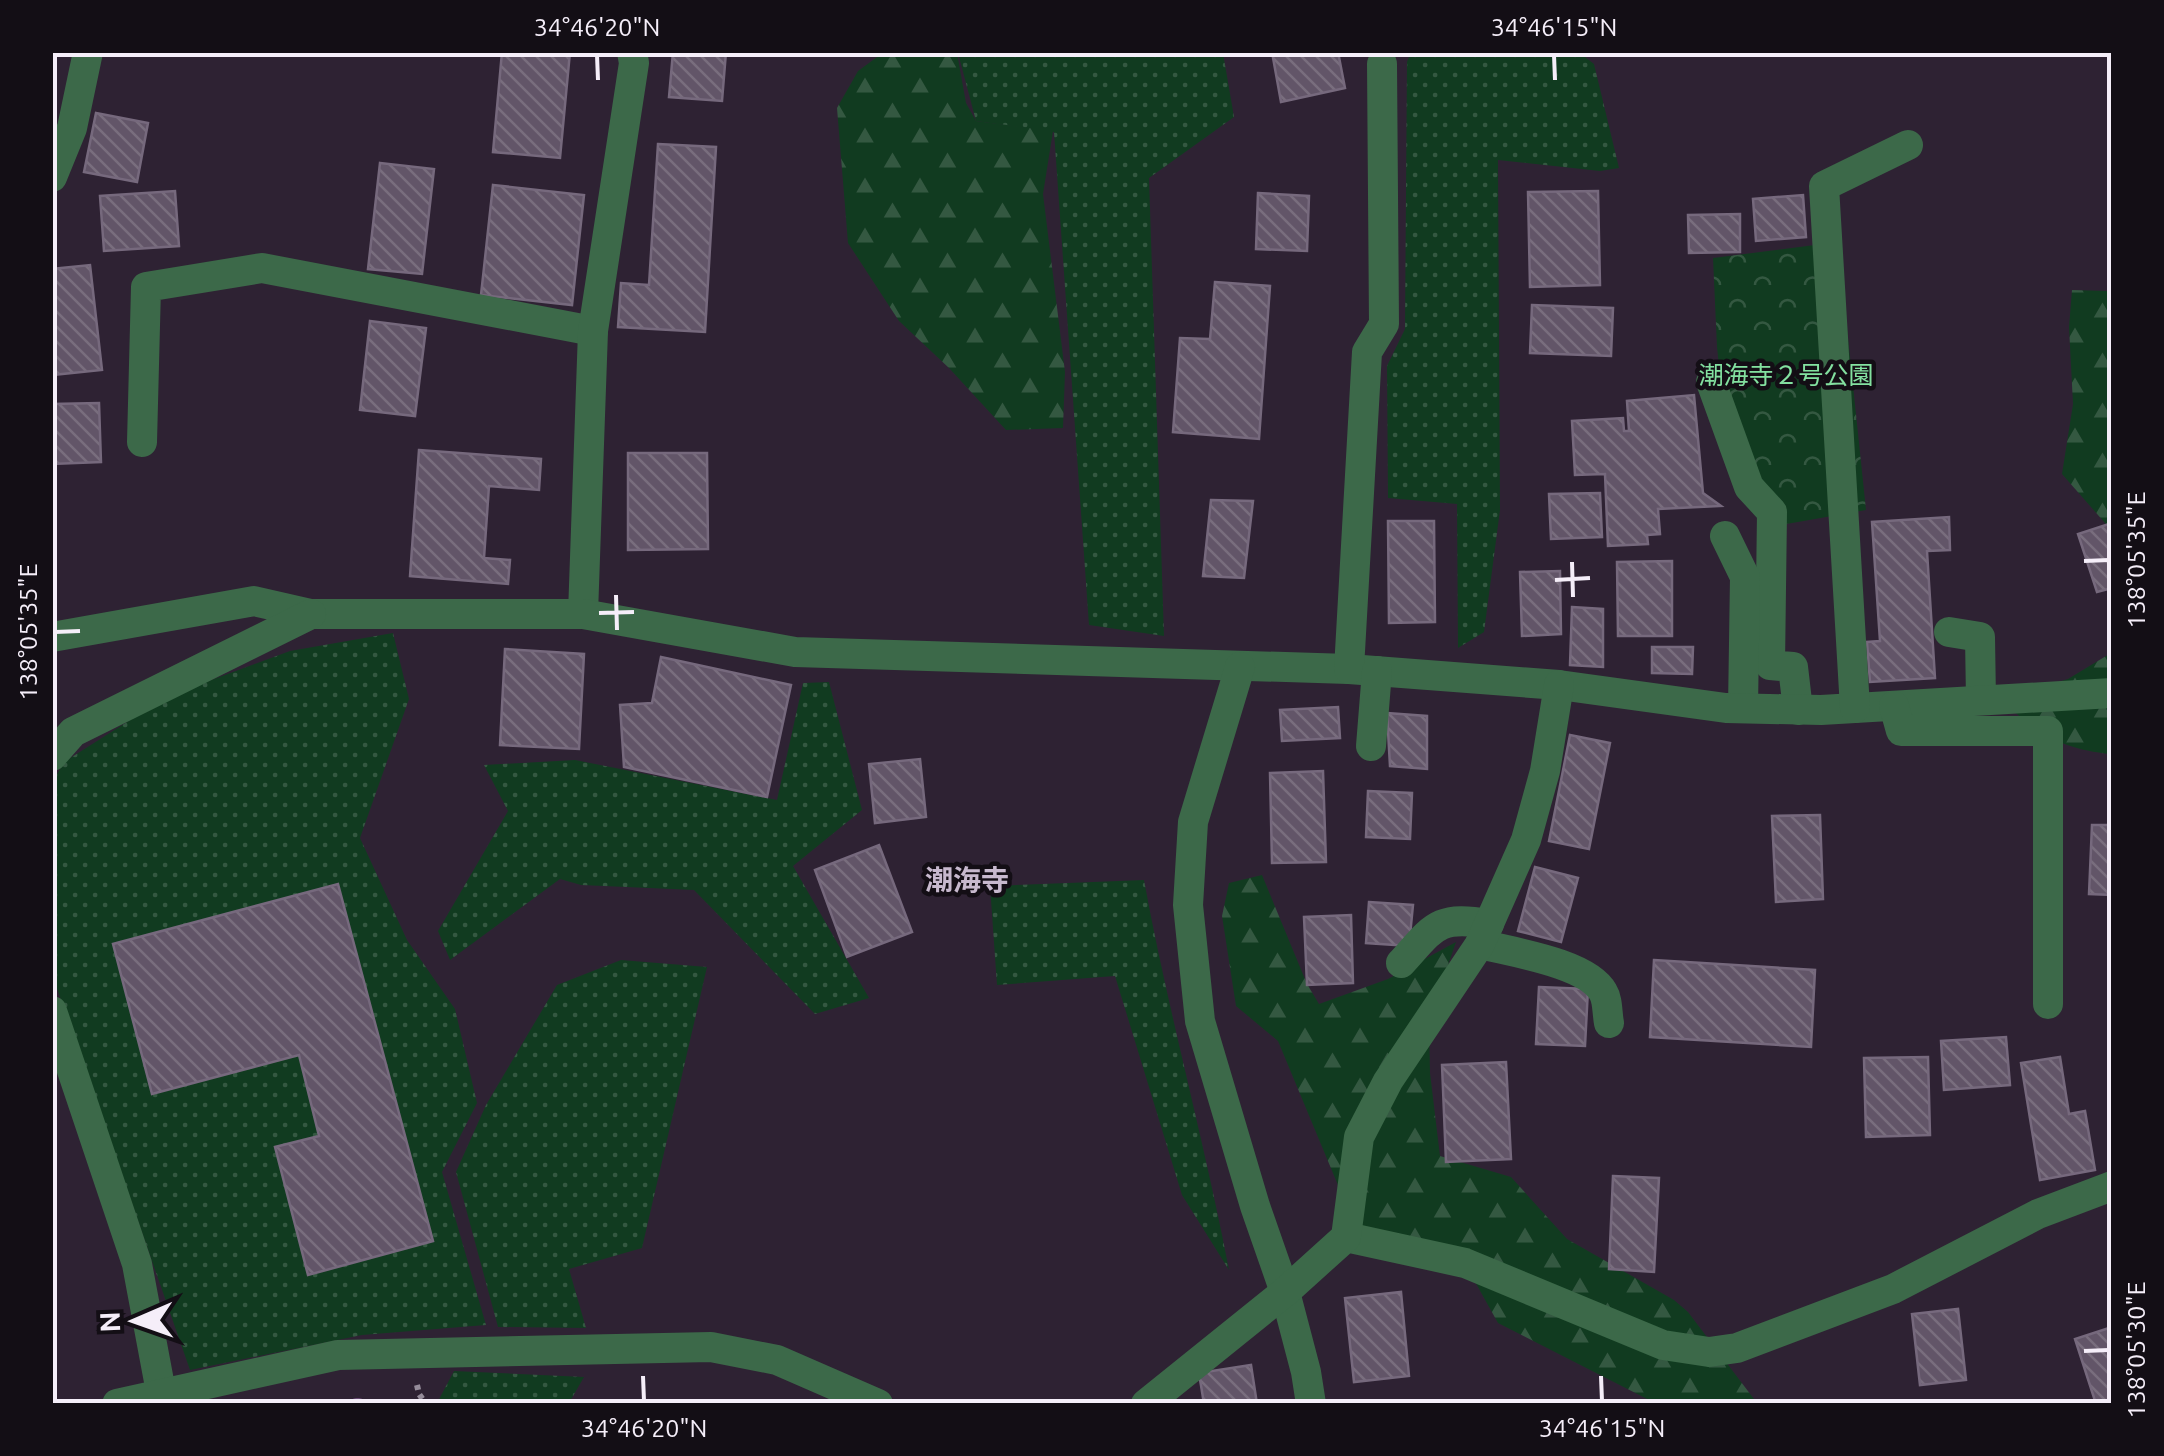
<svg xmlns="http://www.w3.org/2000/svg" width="2164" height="1456" viewBox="0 0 2164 1456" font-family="Ubuntu,'Noto Sans JP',sans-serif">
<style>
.grass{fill:url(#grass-dots)}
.forest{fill:url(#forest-firs)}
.park{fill:url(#park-crowns)}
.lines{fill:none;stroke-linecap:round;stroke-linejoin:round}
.stream{stroke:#654870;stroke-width:12}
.building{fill:url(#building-back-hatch);stroke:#76697d;stroke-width:2.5}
.path{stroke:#958c9a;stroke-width:6;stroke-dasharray:5 5;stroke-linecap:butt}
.minor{stroke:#3c6949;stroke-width:30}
.ticks{fill:none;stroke:#f5eef9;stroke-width:4}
.labels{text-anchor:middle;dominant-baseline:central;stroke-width:9;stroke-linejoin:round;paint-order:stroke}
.park-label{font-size:25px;fill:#83e1a0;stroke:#130e15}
.neighbourhood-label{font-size:28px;font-weight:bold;fill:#c7b9ce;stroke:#130e15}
.neatline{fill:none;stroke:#f5eef9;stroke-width:4}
.ticks-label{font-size:25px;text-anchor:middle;fill:#f5eef9}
</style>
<defs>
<pattern id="grass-dots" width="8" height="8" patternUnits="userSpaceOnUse" patternTransform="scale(2.5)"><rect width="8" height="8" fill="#113b20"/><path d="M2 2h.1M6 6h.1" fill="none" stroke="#345841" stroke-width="1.8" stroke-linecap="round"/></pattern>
<pattern id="forest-firs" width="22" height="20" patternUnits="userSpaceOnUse" patternTransform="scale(2.5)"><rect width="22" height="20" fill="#113b20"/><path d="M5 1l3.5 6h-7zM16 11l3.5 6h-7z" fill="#345841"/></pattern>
<pattern id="park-crowns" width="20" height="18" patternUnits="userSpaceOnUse" patternTransform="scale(2.5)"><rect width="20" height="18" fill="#113b20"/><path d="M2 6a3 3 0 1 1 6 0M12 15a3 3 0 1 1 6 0" fill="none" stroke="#345841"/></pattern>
<pattern id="building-back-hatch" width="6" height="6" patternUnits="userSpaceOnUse" patternTransform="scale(2.5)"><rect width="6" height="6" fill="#625568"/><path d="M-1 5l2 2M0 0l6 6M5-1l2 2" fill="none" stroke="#796e7e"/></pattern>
</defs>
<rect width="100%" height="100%" fill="#2e2233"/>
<g class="grass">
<polygon points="1411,52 1580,53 1594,64 1619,168 1600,171 1498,160 1500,510 1484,632 1458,648 1457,504 1388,498 1387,366 1405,329 1407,62"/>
<polygon points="958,53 1223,53 1234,117 1149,178 1164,636 1089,625 1054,132 976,121"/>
<polygon points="393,633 409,699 360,838 407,940 455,1009 477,1103 442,1172 486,1325 362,1335 190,1370 53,977 52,783 64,762 168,696 290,651"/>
<polygon points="829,682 862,810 793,866 869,998 815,1014 694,890 581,885 560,879 450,960 438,931 508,811 484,765 575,760 777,800 803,683"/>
<path d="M1144 880C1168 1011 1204 1139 1229 1270L1182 1195 1115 976 997 985 990 886Z"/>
<polygon points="621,960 707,967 642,1248 569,1269 586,1328 498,1327 456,1172 486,1105 557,985"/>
<polygon points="454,1371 584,1377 569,1403 437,1403"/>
</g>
<g class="forest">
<polygon points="884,52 957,53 966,103 976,121 1053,131 1043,194 1065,372 1063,428 1006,430 949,368 899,321 848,243 837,108 858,71"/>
<polygon points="2072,290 2108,291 2112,297 2111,539 2105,523 2062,474 2073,404 2069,327"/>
<path d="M2111 653V754C2062 749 2036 734 2001 699L2068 679Z"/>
<polygon points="1262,875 1307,984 1319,1004 1388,979 1456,942 1429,1020 1430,1073 1440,1156 1511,1177 1567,1239 1674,1300 1688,1312 1757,1403 1655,1403 1498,1323 1469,1271 1355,1226 1278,1041 1236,1006 1222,916 1229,883"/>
</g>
<polygon class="park" points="1838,242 1866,510 1775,526 1723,403 1717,347 1713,258"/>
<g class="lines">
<polyline class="stream" points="356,1404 359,1404"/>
</g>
<g class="building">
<polygon points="502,52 570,52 560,158 493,152"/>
<polygon points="673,52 726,52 722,101 669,97"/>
<polygon points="1272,52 1338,52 1345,88 1281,102"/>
<polygon points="96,113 148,123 137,182 84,172"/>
<polygon points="658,144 716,147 705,332 618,327 621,283 649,285"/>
<polygon points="380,163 434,169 422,274 368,269"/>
<polygon points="493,185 584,195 572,305 481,295"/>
<polygon points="175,191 179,246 104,251 100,196"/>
<polygon points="1598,191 1600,285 1530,287 1528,192"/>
<polygon points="1258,193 1309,196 1307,251 1256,249"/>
<polygon points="1803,195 1806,237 1756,241 1753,199"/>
<polygon points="1740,214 1740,252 1689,253 1688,215"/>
<polygon points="90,265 102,370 52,375 52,269"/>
<polygon points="1215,282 1270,286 1259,439 1173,432 1180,338 1210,339"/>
<polygon points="1532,305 1613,308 1611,356 1530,353"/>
<polygon points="370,321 426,328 415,416 360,410"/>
<polygon points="1694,395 1703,493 1721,506 1658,509 1660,534 1647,535 1648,544 1608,546 1605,474 1575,475 1572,421 1623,418 1624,431 1629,431 1627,401"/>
<polygon points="99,403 101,462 52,464 52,404"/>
<polygon points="419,450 541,459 539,490 489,486 484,558 510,560 508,584 410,576"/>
<polygon points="628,453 707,453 708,549 628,550"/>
<polygon points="1600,493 1602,537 1551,539 1549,494"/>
<polygon points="1211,500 1253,501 1244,578 1203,576"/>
<polygon points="1949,517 1950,550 1927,551 1935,678 1870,682 1867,642 1880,641 1872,522"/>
<polygon points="1388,521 1434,521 1435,622 1389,623"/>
<polygon points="2112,523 2112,588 2097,592 2078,534"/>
<polygon points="1672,561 1672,636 1618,636 1617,562"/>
<polygon points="1560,571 1561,634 1522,636 1520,572"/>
<polygon points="1572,607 1603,609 1603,667 1570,665"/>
<polygon points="1652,647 1693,647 1692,674 1652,673"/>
<polygon points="505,649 584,654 579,749 500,745"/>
<polygon points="661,657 791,685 767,797 624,767 620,705 652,703"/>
<polygon points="1338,707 1340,738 1282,741 1280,710"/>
<polygon points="1387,713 1427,716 1427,769 1390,766"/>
<polygon points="1570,735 1610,743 1589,849 1549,841"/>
<polygon points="920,759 926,817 875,823 869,764"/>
<polygon points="1323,771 1326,862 1272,863 1270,773"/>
<polygon points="1368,791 1412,793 1410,839 1366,837"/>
<polygon points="1820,815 1823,899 1776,902 1772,816"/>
<polygon points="2092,825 2112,825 2112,895 2089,894"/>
<polygon points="879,845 912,932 847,957 815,870"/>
<polygon points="1535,867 1578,878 1561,942 1518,931"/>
<polygon points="338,884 433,1241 308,1275 275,1147 319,1136 299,1055 152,1094 113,944"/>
<polygon points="1369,902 1413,905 1409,946 1366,943"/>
<polygon points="1351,915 1353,983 1307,985 1304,917"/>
<polygon points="1654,960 1815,970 1811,1047 1650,1037"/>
<polygon points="1539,987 1588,989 1585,1046 1536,1044"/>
<polygon points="2006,1037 2010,1085 1944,1090 1941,1041"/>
<polygon points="1928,1057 1930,1135 1866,1137 1864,1058"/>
<polygon points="2060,1057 2069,1114 2085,1111 2095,1170 2040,1180 2021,1063"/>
<polygon points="1506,1062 1511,1159 1446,1162 1442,1065"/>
<polygon points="1613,1176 1659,1178 1654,1272 1609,1269"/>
<polygon points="1401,1292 1409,1376 1354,1382 1345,1298"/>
<polygon points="1958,1309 1966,1380 1920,1385 1912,1314"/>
<polygon points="2112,1327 2112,1404 2096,1404 2075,1339"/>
<polygon points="1251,1365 1257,1404 1204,1404 1199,1373"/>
</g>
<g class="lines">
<polyline class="path" points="417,1385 419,1394 426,1404"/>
<g class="minor">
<polyline points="52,177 72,128 88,52"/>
<polyline points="1711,382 1749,487 1772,512 1770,665 1793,667 1798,710"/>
<polyline points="142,442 146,287 262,268 593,331"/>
<polyline points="1725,536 1745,577 1743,708"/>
<polyline points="583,614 593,331 634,63 632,52"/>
<polyline points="1949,632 1980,637 1981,700"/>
<polyline points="52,637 254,601 311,614 583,614 795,652 1349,669 1559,685 1726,708 1821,710 2112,693"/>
<polyline points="1240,667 1193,822 1188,905 1200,1021 1255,1206 1285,1292 1306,1372 1311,1404"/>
<polyline points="1349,669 1367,352 1384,324 1382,64"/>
<polyline points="1894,706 1901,731 2048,731 2048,1004"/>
<polyline points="1855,708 1824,186 1908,145"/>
<polyline points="1371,746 1377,671"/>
<polyline points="52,756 73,732 311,614"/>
<path d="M1480 944C1511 952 1587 963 1603 992 1608 1000 1607 1013 1609 1023"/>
<path d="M1401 963C1434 927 1437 915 1489 924"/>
<polyline points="52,1011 137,1264 161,1392"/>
<polyline points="1346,1237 1465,1263 1663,1345 1709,1352 1737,1348 1893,1289 2038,1214 2112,1186"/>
<polyline points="117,1404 338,1355 711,1347 777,1360 878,1404"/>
<polyline points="1146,1404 1285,1292 1346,1237 1359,1137 1388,1081 1480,944 1526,840 1545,771 1559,685"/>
</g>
</g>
<path class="ticks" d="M597 55 598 80M1554 55 1555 80M2084 561 2109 560M1572 562 1573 597M1555 580 1590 578M616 595 617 630M599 613 634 612M55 632 80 631M2084 1351 2109 1350M643 1376 644 1401M1601 1376 1602 1401"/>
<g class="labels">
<g class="park-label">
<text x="1786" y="375">潮海寺２号公園</text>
</g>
<g class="neighbourhood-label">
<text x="967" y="879">潮海寺</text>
</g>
</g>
<rect width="2164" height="1456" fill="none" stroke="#130e15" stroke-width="110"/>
<g transform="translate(135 1321) rotate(268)" stroke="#130e15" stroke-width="8" paint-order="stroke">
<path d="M0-8L18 38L0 25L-18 38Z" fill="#f5eef9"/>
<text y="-15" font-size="28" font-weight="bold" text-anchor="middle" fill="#f5eef9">N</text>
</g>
<rect x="55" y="55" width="2054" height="1346" class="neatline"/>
<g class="ticks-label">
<text x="597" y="36">34°46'20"N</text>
<text x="1554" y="36">34°46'15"N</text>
<text transform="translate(2136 560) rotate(-90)" y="9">138°05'35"E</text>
<text transform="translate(28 632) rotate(-90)" y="9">138°05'35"E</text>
<text transform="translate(2136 1350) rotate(-90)" y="9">138°05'30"E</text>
<text x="644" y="1437">34°46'20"N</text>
<text x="1602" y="1437">34°46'15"N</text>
</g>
</svg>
